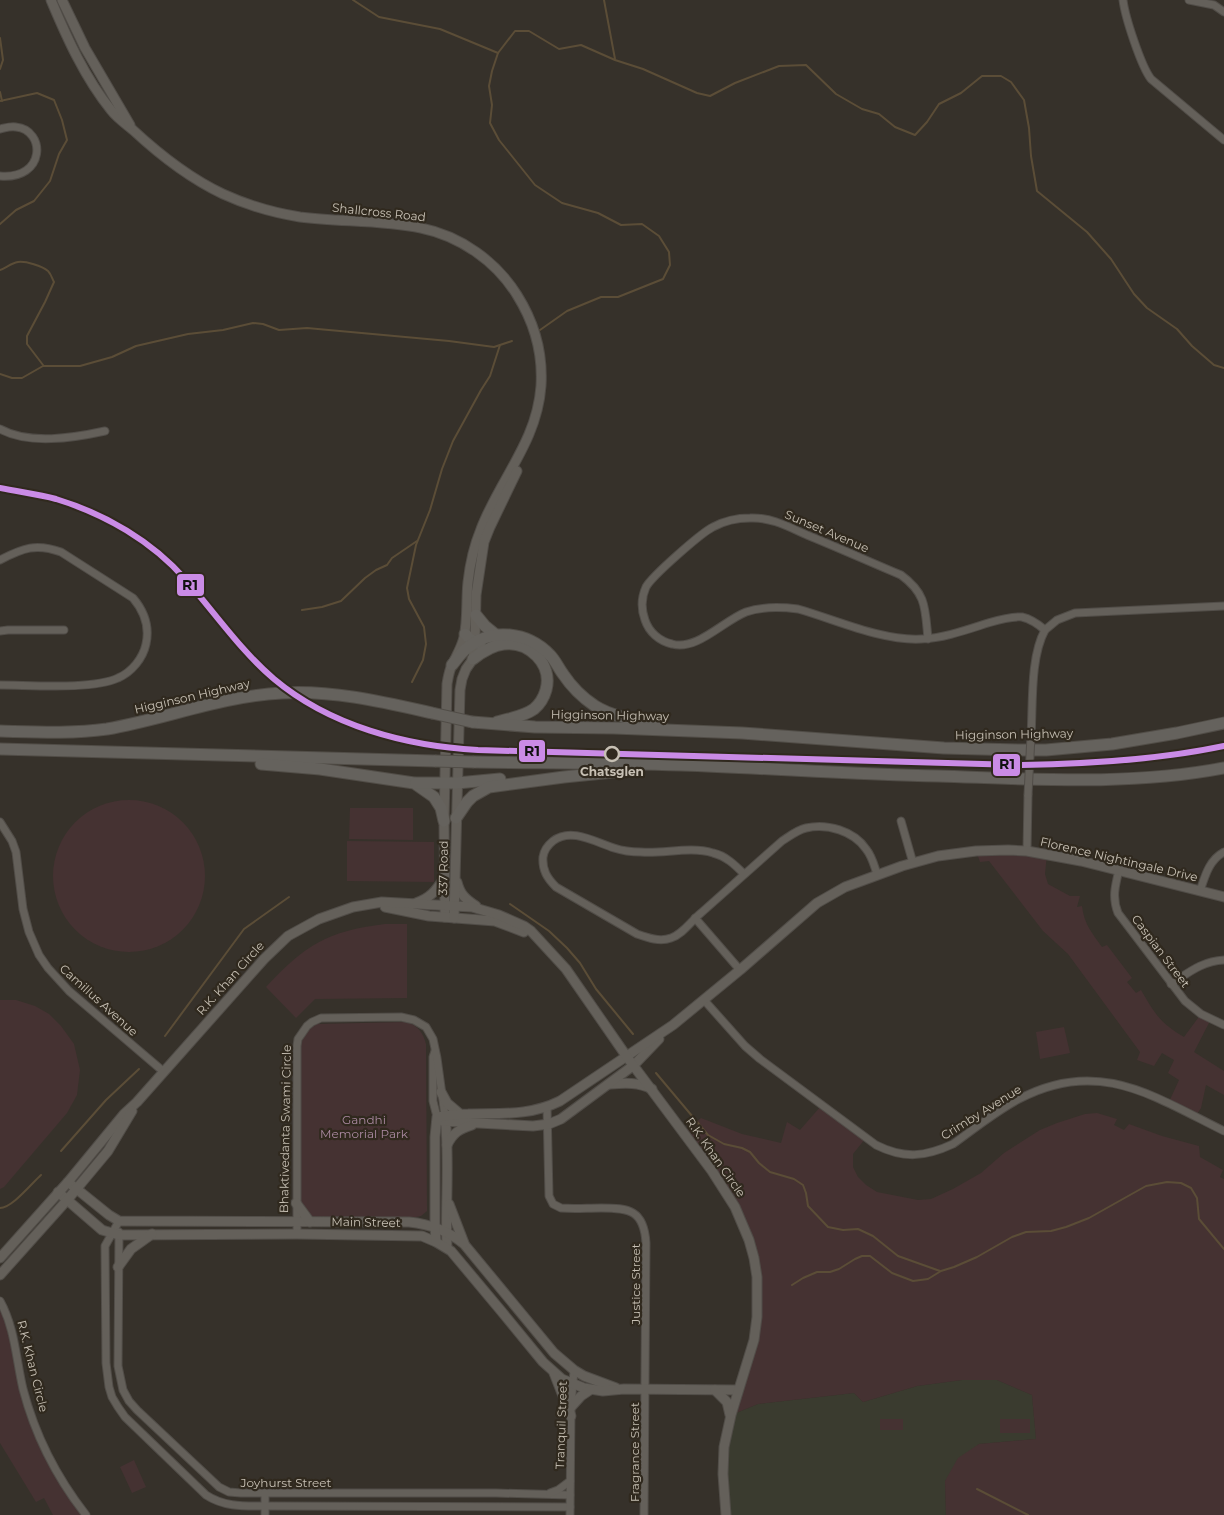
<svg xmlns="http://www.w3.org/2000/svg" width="1224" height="1515" viewBox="0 0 1224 1515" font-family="Montserrat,sans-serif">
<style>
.medical{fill:#3a3b2f}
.green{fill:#453232}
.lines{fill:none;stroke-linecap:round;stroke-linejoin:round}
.stream{stroke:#5b4d37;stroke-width:2}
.minor-casing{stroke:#514d48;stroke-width:9}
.tertiary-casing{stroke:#514d48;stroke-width:11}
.trunk-casing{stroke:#514d47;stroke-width:13}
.minor{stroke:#64605a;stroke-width:7}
.tertiary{stroke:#64605a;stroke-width:9}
.trunk{stroke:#65625d;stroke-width:11}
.minor-bridge-casing{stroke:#514d48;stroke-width:9;stroke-linecap:butt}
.trunk-bridge-casing{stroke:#514d47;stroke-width:13;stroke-linecap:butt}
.minor-bridge{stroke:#64605a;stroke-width:7}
.trunk-bridge{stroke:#65625d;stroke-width:11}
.rail-1-casing{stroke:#30291e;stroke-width:10}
.rail-1{stroke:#ca8be6;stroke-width:6}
.stop-dot{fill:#30291e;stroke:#c7c0b4;stroke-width:2.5}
.labels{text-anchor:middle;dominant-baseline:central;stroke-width:4.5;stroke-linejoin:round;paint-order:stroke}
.street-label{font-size:12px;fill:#c7c0b4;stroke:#30291e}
.stop-label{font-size:12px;font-weight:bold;fill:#c7c0b4;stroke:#30291e}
.park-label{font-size:12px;fill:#ab8aa2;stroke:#30291e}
.line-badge{stroke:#30291e;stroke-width:2}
.pale-badge-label{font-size:14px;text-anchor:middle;font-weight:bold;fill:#111}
</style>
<rect width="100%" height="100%" fill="#36312a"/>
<polygon class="medical" points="962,1380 997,1380 1032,1395 1036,1439 979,1444 945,1481 946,1515 726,1515 724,1473 731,1415 758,1404 854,1393 863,1402 917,1386"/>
<g class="green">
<circle cx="129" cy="876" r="76"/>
<polygon points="350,808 413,808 413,840 349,839"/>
<polygon points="347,841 434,842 434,882 347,881"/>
<path d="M976 851 1047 854 1045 874 1048 884 1070 896H1080L1077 907 1082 906C1084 924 1092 933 1102 947L1107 945 1132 978 1127 982 1136 993 1141 990C1155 1014 1160 1023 1184 1037L1201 1014 1211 1019 1194 1052 1224 1071V1095L1206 1085 1201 1108 1195 1117 1168 1104 1179 1080 1168 1073 1174 1060 1162 1053 1154 1066 1137 1060 1140 1052 1068 954 1043 931 989 861 980 862Z"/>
<path d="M385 924H407V998L315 999 296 1018 266 987C305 945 327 931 385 924Z"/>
<polygon points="0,1000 16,1000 35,1006 49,1014 61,1026 74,1044 80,1070 77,1095 67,1113 4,1187 0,1189"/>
<path d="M406 1022C418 1025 423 1033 426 1044L427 1211 421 1216 416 1217H309L301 1204 300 1047C303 1037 307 1028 317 1024Z"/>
<polygon points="1064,1027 1070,1053 1040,1059 1036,1032"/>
<polygon points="821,1106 865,1139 853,1154 853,1167 858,1177 866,1185 877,1192 918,1200 931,1199 953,1189 981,1173 1004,1153 1040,1130 1057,1123 1085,1114 1097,1113 1117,1119 1114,1125 1124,1130 1129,1124 1162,1136 1199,1146 1200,1157 1223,1170 1220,1177 1224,1179 1224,1515 946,1515 945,1481 958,1458 979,1444 1036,1439 1032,1395 997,1380 962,1380 917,1386 863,1402 854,1393 758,1404 731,1415 757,1319 750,1240 685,1132 701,1118 742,1134 781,1143 787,1122 800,1130"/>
<polygon points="0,1300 24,1388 48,1453 87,1515 53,1515 44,1498 36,1502 0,1443"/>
<rect x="880" y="1419" width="23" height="11"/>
<rect x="1000" y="1419" width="30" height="14"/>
<polygon points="134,1460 146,1487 132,1493 120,1467"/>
</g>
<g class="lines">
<g class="stream">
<polyline points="353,0 379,17 440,29 498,53"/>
<polyline points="604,0 615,59"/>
<polyline points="0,38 3,60 0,69"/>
<polyline points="0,92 2,101"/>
<polyline points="0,101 37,93 54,100 62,120 67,140 59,154 50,181 34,201 16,210 0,224"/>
<path d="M0 270C6 268 11 263 18 262 26 261 42 266 48 271 51 274 52 278 54 282L45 302 27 336V344L43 365"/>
<polyline points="540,330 567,311 601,297 618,297 663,279 670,265 669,252 659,236 642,224 621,225 598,213 562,203 535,185 499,140 490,123 492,105 489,86 492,71 498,53 515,31 529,31 559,49 581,45 615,60 643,69 697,93 710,96 735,83 779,66 806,65 836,94 862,109 879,114 895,127 915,135 927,122 939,104 961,93 982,76 1001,76 1011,82 1024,100 1029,128 1031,156 1037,191 1087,232 1111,259 1134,294 1147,308 1177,329 1192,346 1214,365 1224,368"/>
<polyline points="0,374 12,378 22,378 43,366 80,366 112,357 136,346 188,334 223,330 253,323 263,324 279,330 307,328 449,341 494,347 512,341"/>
<polyline points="302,610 322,607 341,601 365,578 376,570 387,565 392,558 417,541"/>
<polyline points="412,682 423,660 426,644 424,627 409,599 407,588 416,545 430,510 442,469 453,441 481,390 490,376 500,345"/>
<polyline points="510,904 549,931 567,948 580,963 596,989 633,1034"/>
<polyline points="165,1036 244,929 289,897"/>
<polyline points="656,1073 708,1135 724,1144 742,1148 750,1152 759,1163 770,1172 794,1179 803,1185 806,1193 808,1206 828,1227 843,1230 858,1229 873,1236 898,1256 940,1271"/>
<polyline points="61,1151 106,1100 139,1069"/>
<path d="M0 1208C12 1208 31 1184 41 1175"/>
<polyline points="792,1285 803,1278 817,1272 830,1272 839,1269 855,1259 862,1256 870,1256 892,1273 913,1281 928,1279 941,1271 954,1267 977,1257 1012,1237 1026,1232 1051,1231 1066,1227 1089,1218 1146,1186 1167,1182 1181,1183 1191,1188 1197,1198 1199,1219 1224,1249"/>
<polyline points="977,1489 1028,1515"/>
</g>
<g class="minor-casing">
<g id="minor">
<path d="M1123 0C1125 17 1141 66 1151 79L1224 140"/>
<polyline points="1189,0 1214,5 1224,12"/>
<path d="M0 129C5 128 10 126 16 127 46 130 46 180 0 176"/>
<path d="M0 429C29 445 73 438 105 431"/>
<path d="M0 560C23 548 36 543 61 552L133 598C144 611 150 626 146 644 143 658 132 672 118 678 92 690 31 685 0 685"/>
<polyline points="0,631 8,630 64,630"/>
<path d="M928 639C925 609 927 594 901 575 870 562 839 548 807 535 789 527 771 517 750 518 738 518 724 521 713 527 701 533 652 576 646 587 641 598 641 609 645 620 649 632 659 641 672 644 697 651 723 621 746 612 763 606 781 607 798 609 837 620 881 641 921 639 944 638 966 630 988 623 998 620 1011 616 1022 617 1031 619 1038 624 1045 630L1057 620 1075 613 1224 606"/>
<path d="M1031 736C1033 705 1030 657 1045 630"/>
<polyline points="901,821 913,863"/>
<polyline points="0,822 12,841 16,852 23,909 29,932 39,955 48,968 69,991 164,1072"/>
<polyline points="1027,851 1028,795"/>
<path d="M1119 870C1115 886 1112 898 1118 913L1185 1001 1201 1014 1224 1025"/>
<path d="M744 874C735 865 726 856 713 853 690 846 664 854 641 852 632 852 623 851 614 848 595 842 571 827 553 841 548 845 544 850 543 857 542 870 547 878 556 887L637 934C648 938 660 942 671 938 683 934 691 921 701 913 728 889 755 865 782 841 790 836 797 830 806 828 827 823 854 831 866 849 872 856 874 865 877 874"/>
<path d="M1200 891C1205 876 1209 860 1224 852"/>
<polyline points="695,918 740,970"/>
<path d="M1171 984C1188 973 1202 961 1224 960"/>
<path d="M704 1000 745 1046 760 1059 876 1145C904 1159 925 1157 953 1144 974 1129 996 1111 1019 1099 1098 1057 1153 1096 1224 1131"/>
<polyline points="435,1051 433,1057 433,1101 437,1117"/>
<path d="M547 1107 549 1196 553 1204 561 1208C574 1209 587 1208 601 1208 629 1208 644 1210 646 1243L644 1515"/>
<path d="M119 1221 105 1246 106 1363 109 1387 112 1397 118 1407 125 1417 206 1495C224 1507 244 1506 265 1506L570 1507"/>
<polyline points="119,1232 118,1366 123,1390 129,1401 137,1410 219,1487 229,1492 241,1493 496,1493 570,1495"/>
<polyline points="297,1234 297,1046 298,1039 307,1026 312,1022 321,1018 401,1017 414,1020 426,1027 433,1039 437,1058 445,1116"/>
<path d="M0 1301C15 1328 16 1359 23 1389 35 1435 57 1478 86 1515"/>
<polyline points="550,1493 558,1490 570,1481"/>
<polyline points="265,1515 265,1493"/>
<polyline points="570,1515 571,1407 574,1370"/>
</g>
</g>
<g class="tertiary-casing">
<g id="tertiary">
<path d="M51 0C67 38 85 78 111 110 117 118 126 124 133 130 161 156 189 178 223 194 247 205 274 213 300 217 340 222 381 220 421 228 460 236 496 261 517 295 534 322 543 354 541 386 537 442 500 479 481 529 474 546 470 564 468 582 466 600 468 620 464 637 462 647 456 656 452 665 449 671 448 678 447 684L444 821 445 917"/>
<polyline points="62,0 85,48 130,125"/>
<path d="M457 882C460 894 465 899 476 906"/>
<path d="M416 903C430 898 436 891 444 878"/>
<polyline points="385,907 429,916 495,921 524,932"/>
<polyline points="454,918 460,690 462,679 466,669 473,659 475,642 476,595 484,542 490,527 517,471"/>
<path d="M610 1084C625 1083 638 1082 652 1089"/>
<polyline points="441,1092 447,1103 460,1114"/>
<path d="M445 1116C450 1160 445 1204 447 1248"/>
<polyline points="442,1121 533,1126 549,1124 561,1119 634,1065 659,1039"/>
<path d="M447 1145C453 1133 459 1129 472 1125"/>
<path d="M68 1182 109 1215 119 1221 409 1222C430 1224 447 1230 464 1244L554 1353 574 1370 584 1376 616 1388"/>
<polyline points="58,1192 102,1230 119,1235 297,1234 422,1236 436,1242 451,1251 502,1312 543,1362 562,1379 584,1388 603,1391 624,1389 738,1390"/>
<polyline points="296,1203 310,1222"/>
<polyline points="449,1204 464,1243"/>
<path d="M436 1242 435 1226V1137L437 1117C447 1116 457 1114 468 1114 501 1113 530 1116 560 1101L673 1025 740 970 817 903 845 887 902 866 938 856 976 851 1008 850 1027 851 1081 861 1224 897"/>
<polyline points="0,1258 68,1182 124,1114 137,1102 264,959 288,936 319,919 353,907 382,902 472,907 499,915 524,926 531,931 566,969 627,1057 712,1171 735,1207 749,1240 754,1258 757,1277 757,1317 754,1340 731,1415 724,1447 723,1474 726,1515"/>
<polyline points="118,1267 131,1249 152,1234"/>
<polyline points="0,1275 68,1199 108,1151 132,1111"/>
<polyline points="554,1373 571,1416"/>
<polyline points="715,1390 727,1402 730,1415"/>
<polyline points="571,1407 581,1396 590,1390"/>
</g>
</g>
<g class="trunk-casing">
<g id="trunk">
<polyline points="476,615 485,626 496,635"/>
<polyline points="465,634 471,640 480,644"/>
<path d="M473 659C482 652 492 645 504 644 529 641 553 664 546 690 544 697 540 704 534 709 523 717 510 718 497 722"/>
<path d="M452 665C457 659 461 653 467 648 492 627 528 632 550 655 555 660 558 667 563 674 571 686 583 698 595 706 616 719 638 719 661 724"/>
<polyline points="472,722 535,727 614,728 742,733 944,748 1019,750 1046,750 1112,744 1177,733 1224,723"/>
<path d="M0 731C36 732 71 734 107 729 165 719 222 696 282 693 333 690 383 702 432 713"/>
<polyline points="0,749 435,761"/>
<path d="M474 762C543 763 612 763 681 765 767 768 852 774 938 776 1033 779 1130 786 1224 768"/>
<polyline points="261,764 320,769 414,783 434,797 441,808 444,821"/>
<polyline points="416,783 457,783 500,779"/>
<polyline points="456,818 467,802 473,796 489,787 564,777 623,771"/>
</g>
</g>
<use href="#minor" class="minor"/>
<use href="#tertiary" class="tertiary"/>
<use href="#trunk" class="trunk"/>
<g class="minor-bridge-casing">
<polyline id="minor-bridge" points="1028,795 1031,736"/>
</g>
<g class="trunk-bridge-casing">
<g id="trunk-bridge">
<polyline points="432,713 472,722"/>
<polyline points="435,761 474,762"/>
</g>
</g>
<use href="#minor-bridge" class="minor-bridge"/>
<use href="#trunk-bridge" class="trunk-bridge"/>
<g class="rail-1-casing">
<path id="rail-1" d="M0 488C19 492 38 494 56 499 105 514 152 541 186 580 215 613 240 650 274 679 330 726 406 746 478 750L1022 765C1090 764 1158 760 1224 746"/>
</g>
<use href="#rail-1" class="rail-1"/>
</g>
<circle class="stop-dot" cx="612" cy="754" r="7"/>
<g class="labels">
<g class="street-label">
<text transform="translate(379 212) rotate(6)">Shallcross Road</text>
<text transform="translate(827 531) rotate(23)">Sunset Avenue</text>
<text transform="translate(192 696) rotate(-13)">Higginson Highway</text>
<text transform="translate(610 715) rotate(1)">Higginson Highway</text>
<text transform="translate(1014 734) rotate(-1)">Higginson Highway</text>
<text transform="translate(1119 859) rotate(13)">Florence Nightingale Drive</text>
<text transform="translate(443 868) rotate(-89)">337 Road</text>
<text transform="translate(1161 951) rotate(53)">Caspian Street</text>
<text transform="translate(230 978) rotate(-48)">R.K. Khan Circle</text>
<text transform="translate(99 1000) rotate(42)">Camillus Avenue</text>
<text transform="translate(981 1112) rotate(-32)">Crimby Avenue</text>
<text transform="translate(285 1129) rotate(-89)">Bhaktivedanta Swami Circle</text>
<text transform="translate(716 1157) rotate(55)">R.K. Khan Circle</text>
<text transform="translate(366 1222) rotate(1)">Main Street</text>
<text transform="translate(635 1284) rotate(-90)">Justice Street</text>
<text transform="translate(33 1366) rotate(76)">R.K. Khan Circle</text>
<text transform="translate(561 1425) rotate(-88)">Tranquil Street</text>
<text transform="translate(634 1452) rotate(-90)">Fragrance Street</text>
<text x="286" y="1482">Joyhurst Street</text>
</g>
<g class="stop-label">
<text x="612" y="771">Chatsglen</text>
</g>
<g class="park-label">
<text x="364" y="1119">Gandhi<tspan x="364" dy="14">Memorial Park</tspan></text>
</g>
</g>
<g class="line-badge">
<rect x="176" y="573" width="29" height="24" rx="5" fill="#ca8be6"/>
<rect x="518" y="739" width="28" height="24" rx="5" fill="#ca8be6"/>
<rect x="992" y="753" width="29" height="24" rx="5" fill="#ca8be6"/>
</g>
<g class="pale-badge-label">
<text x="190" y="590">R1</text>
<text x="532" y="756">R1</text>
<text x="1007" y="769">R1</text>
</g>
</svg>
